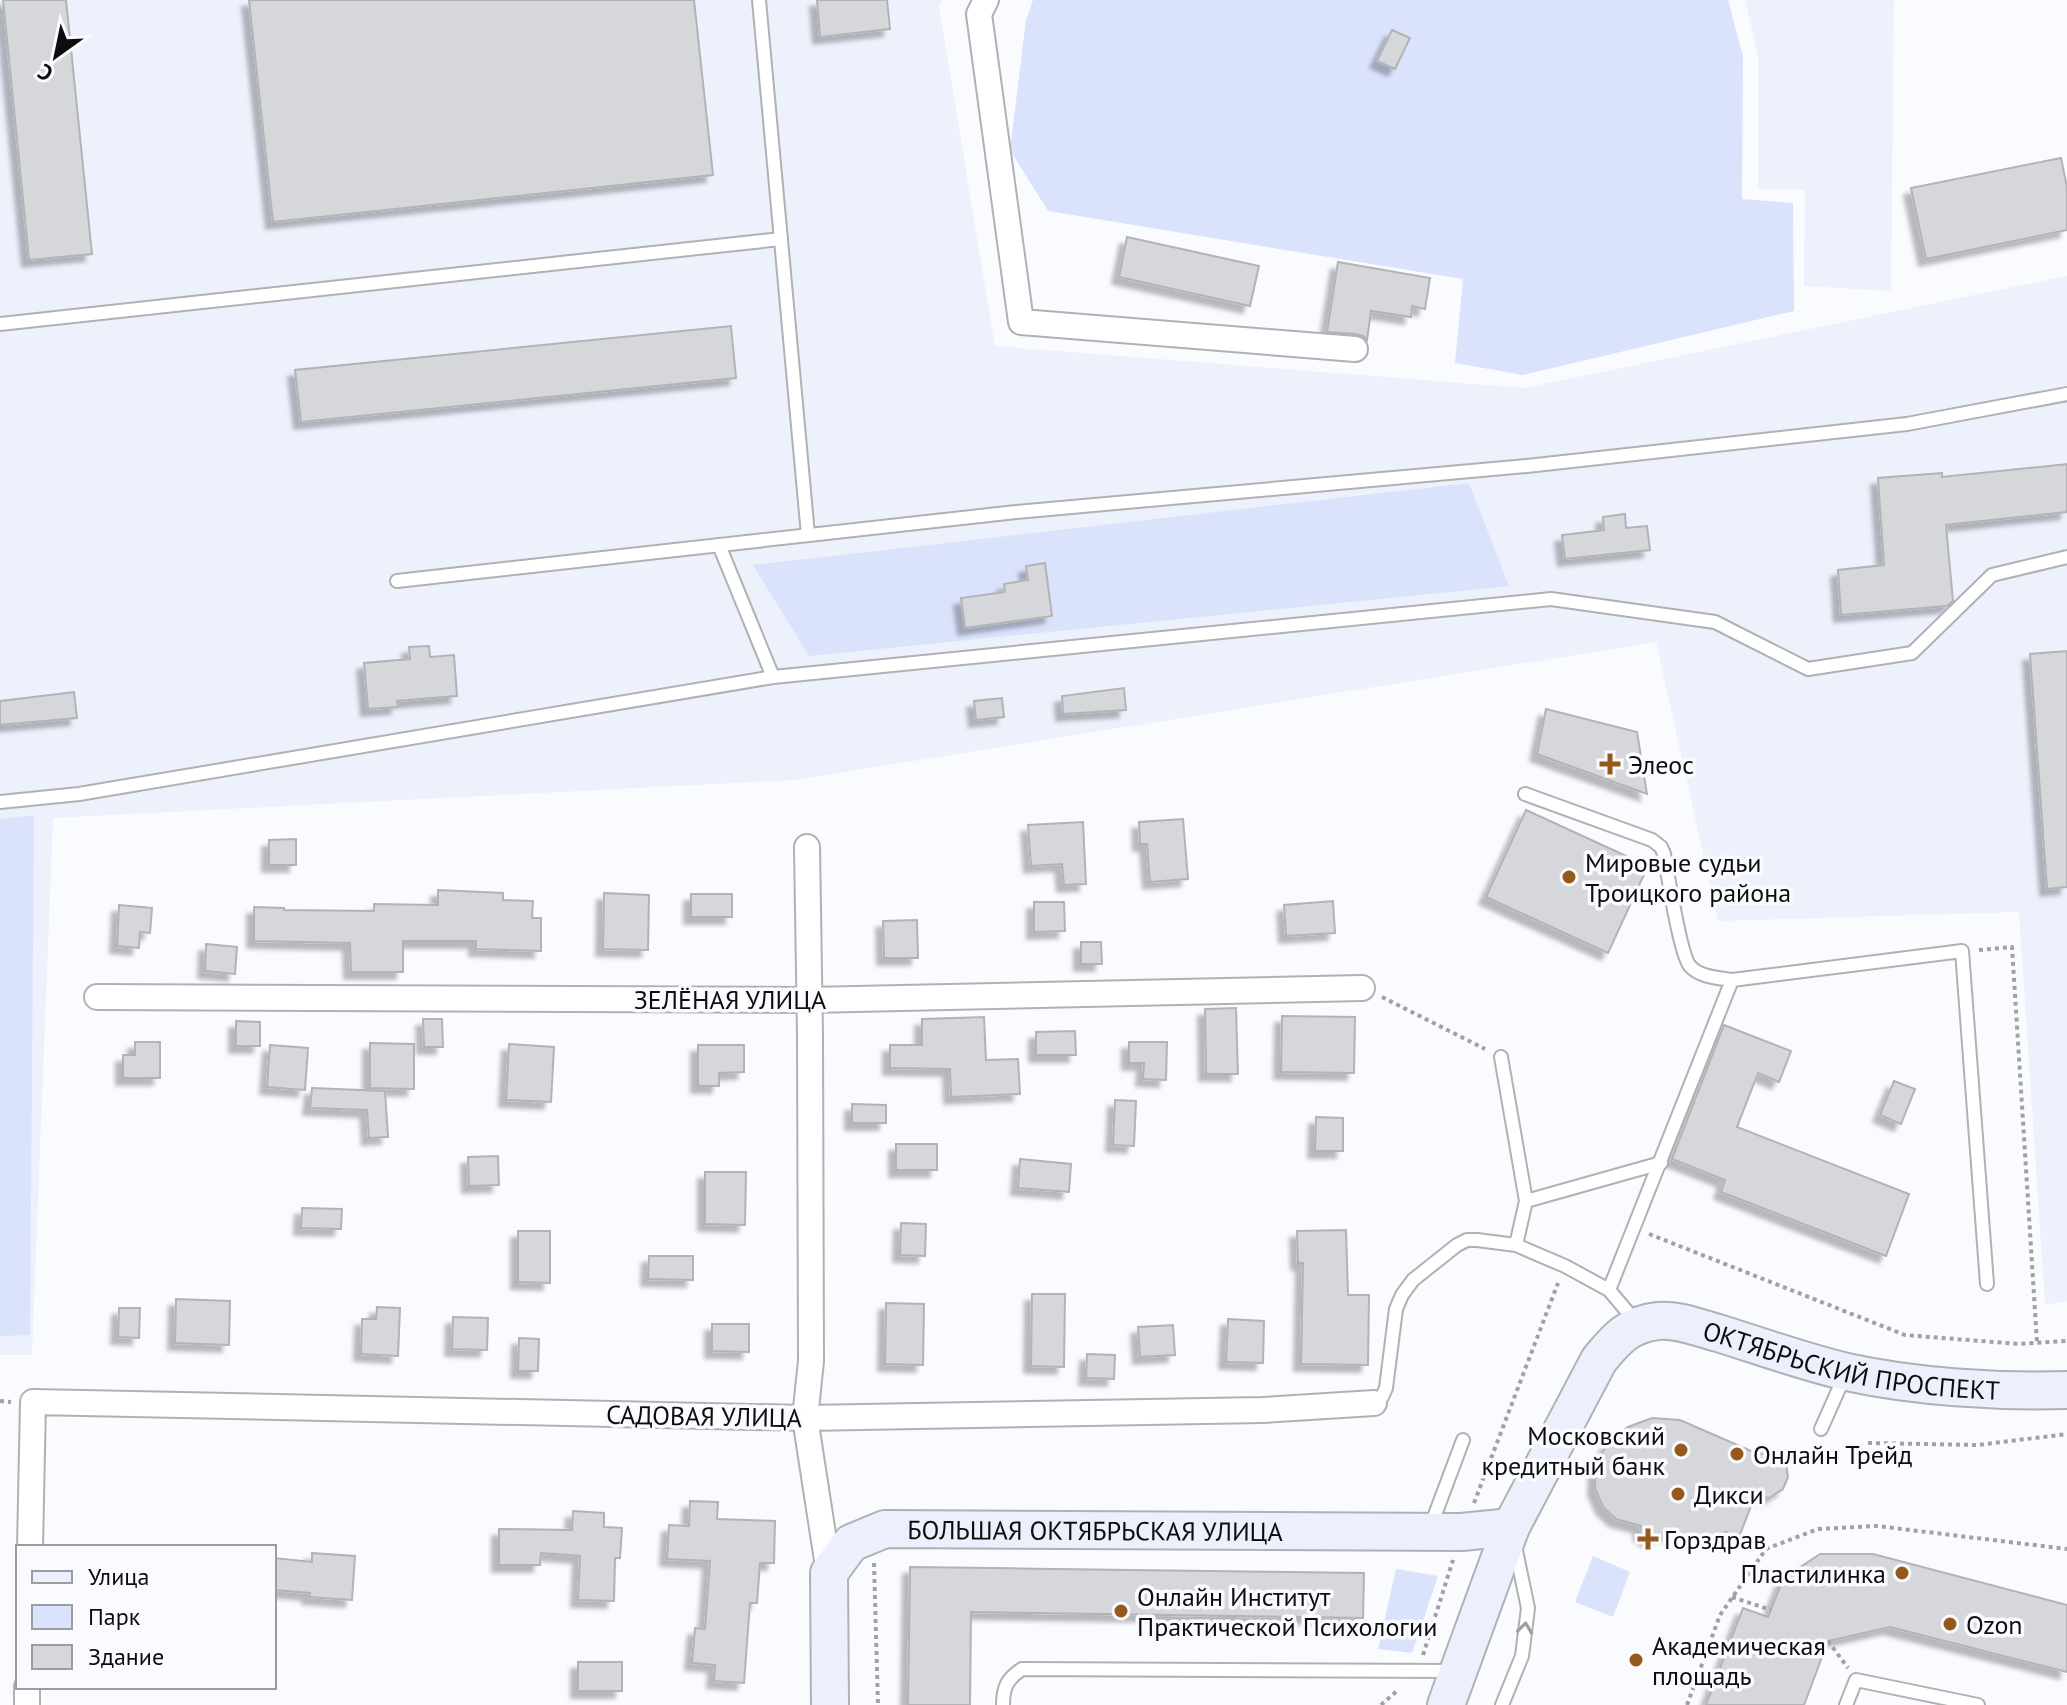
<svg xmlns="http://www.w3.org/2000/svg" width="2067" height="1705" viewBox="0 0 2067 1705" font-family="'PT Sans',sans-serif">
<style>
.built{fill:#edf1fc}
.green{fill:#dbe3fc}
.building{fill:#d5d7db;stroke:#b2b3b7;stroke-width:2;filter:url(#shadow)}
.lines{fill:none;stroke-linecap:round;stroke-linejoin:round}
.lane-casing{stroke:#b0b1b5;stroke-width:16}
.street-casing{stroke:#b0b1b5;stroke-width:28}
.secondary-casing{stroke:#b0b1b5;stroke-width:40}
.path{stroke:#a0a1a4;stroke-width:4;stroke-dasharray:4 4;stroke-linecap:butt}
.lane{stroke:#fff;stroke-width:12}
.street{stroke:#fff;stroke-width:24}
.secondary{stroke:#ecf0fd;stroke-width:36}
.oneway{stroke:#9e9e9f}
.poi-dot{fill:#955a1b;stroke:#f9fbff;stroke-width:3}
.labels{text-anchor:middle;dominant-baseline:central;stroke-width:7;stroke-linejoin:round;paint-order:stroke}
.poi-label{font-size:26px;fill:#0d0d0e;stroke:#f9fbff;text-anchor:start}
.street-label{font-size:26px;fill:#0d0d0e;stroke:#f9fbff}
</style>
<defs>
<filter id="shadow"><feDropShadow dx="-7" dy="7" stdDeviation="2" flood-color="#0004"/></filter>
</defs>
<rect width="100%" height="100%" fill="#f9fbff"/>
<g class="built">
<polygon points="0,0 942,0 939,7 995,346 1524,388 2067,276 2067,1301 2045,1305 2019,912 1718,921 1656,642 795,780 53,818 32,1355 0,1355"/>
<polygon points="1745,0 1894,0 1891,291 1804,286 1805,190 1758,189 1758,55"/>
</g>
<g class="green">
<polygon points="1033,0 1728,0 1743,56 1742,199 1793,203 1794,311 1523,375 1455,363 1463,279 1048,211 1010,150 1026,20"/>
<polygon points="1469,483 1509,586 809,656 753,565"/>
<polygon points="34,815 30,1335 0,1336 0,819"/>
<polygon points="1593,1556 1630,1572 1613,1617 1575,1602"/>
<polygon points="1396,1569 1438,1576 1412,1653 1378,1649"/>
</g>
<g class="building">
<polygon points="3,0 66,0 92,254 29,260"/>
<polygon points="249,0 694,0 713,175 273,222"/>
<polygon points="817,0 887,0 890,29 820,37"/>
<polygon points="1392,30 1410,38 1395,69 1377,61"/>
<polygon points="2061,158 2067,187 2067,230 1926,259 1911,188"/>
<polygon points="1127,237 1259,266 1250,306 1119,277"/>
<polygon points="1338,262 1430,278 1425,309 1412,306 1411,317 1371,311 1367,340 1363,336 1356,334 1327,332"/>
<polygon points="731,326 736,378 301,422 295,370"/>
<polygon points="2067,464 2067,512 1946,525 1953,601 1947,606 1841,615 1838,570 1884,565 1878,478 1942,473 1942,477"/>
<polygon points="1625,514 1626,528 1647,526 1650,550 1565,559 1562,535 1604,530 1603,517"/>
<polygon points="1045,563 1052,616 965,628 961,598 1005,592 1004,584 1028,580 1026,566"/>
<polygon points="429,646 430,657 454,655 457,696 397,701 398,707 368,709 364,663 410,659 409,647"/>
<polygon points="2067,651 2067,887 2047,889 2030,654"/>
<polygon points="1124,688 1126,710 1063,714 1062,696"/>
<polygon points="74,692 77,718 0,725 0,701"/>
<polygon points="1002,698 1004,717 976,720 974,701"/>
<polygon points="1546,709 1637,732 1647,794 1537,754"/>
<polygon points="1526,810 1648,866 1608,953 1486,897"/>
<polygon points="1183,819 1188,879 1150,882 1147,844 1140,844 1139,822"/>
<polygon points="1083,822 1086,884 1064,885 1062,864 1031,866 1028,825"/>
<polygon points="296,839 296,865 269,865 269,840"/>
<polygon points="438,890 503,893 503,900 533,901 532,918 541,918 541,951 476,949 476,941 403,941 403,972 351,972 350,943 254,941 254,907 284,908 284,910 374,911 374,904 438,905"/>
<polygon points="604,893 649,895 648,950 603,949"/>
<rect x="691" y="894" width="41" height="23"/>
<polygon points="1333,901 1335,933 1286,936 1284,905"/>
<polygon points="1034,902 1064,902 1065,931 1034,932"/>
<polygon points="119,905 152,908 150,933 140,932 139,948 117,946"/>
<polygon points="917,920 918,958 884,958 883,921"/>
<polygon points="1081,942 1101,942 1102,964 1081,964"/>
<polygon points="206,944 237,947 235,974 205,971"/>
<polygon points="1236,1008 1238,1074 1206,1074 1205,1009"/>
<polygon points="1282,1016 1355,1017 1354,1073 1281,1072"/>
<polygon points="984,1017 986,1060 1018,1059 1020,1094 951,1097 950,1069 890,1068 890,1045 922,1045 922,1019"/>
<polygon points="423,1019 442,1019 443,1047 424,1047"/>
<polygon points="236,1021 260,1022 260,1046 236,1046"/>
<polygon points="1724,1025 1791,1051 1779,1082 1758,1073 1737,1127 1909,1194 1886,1256 1721,1192 1725,1180 1672,1159"/>
<polygon points="1075,1031 1076,1055 1036,1055 1036,1032"/>
<polygon points="135,1042 160,1042 160,1078 123,1078 123,1055 135,1055"/>
<polygon points="1129,1042 1167,1042 1166,1080 1143,1079 1144,1063 1129,1063"/>
<polygon points="370,1043 414,1044 414,1089 370,1088"/>
<polygon points="509,1044 554,1047 551,1102 506,1100"/>
<polygon points="270,1045 308,1048 305,1090 267,1087"/>
<polygon points="698,1045 744,1045 744,1072 719,1073 719,1086 698,1086"/>
<polygon points="1894,1081 1915,1089 1901,1124 1880,1115"/>
<polygon points="312,1088 385,1091 388,1137 369,1138 367,1110 310,1108"/>
<polygon points="1115,1100 1136,1101 1134,1146 1113,1145"/>
<polygon points="852,1104 886,1105 886,1123 852,1123"/>
<polygon points="1316,1117 1343,1118 1343,1151 1315,1151"/>
<rect x="896" y="1144" width="41" height="26"/>
<polygon points="498,1156 499,1185 469,1186 468,1157"/>
<polygon points="1020,1159 1071,1164 1069,1192 1018,1188"/>
<polygon points="705,1172 746,1172 745,1225 705,1224"/>
<polygon points="302,1208 342,1209 341,1229 301,1228"/>
<polygon points="901,1223 926,1224 925,1256 900,1255"/>
<polygon points="1346,1230 1348,1295 1369,1295 1368,1365 1301,1364 1303,1263 1298,1263 1297,1231"/>
<polygon points="518,1231 550,1231 550,1283 518,1282"/>
<polygon points="649,1256 693,1256 693,1280 648,1279"/>
<polygon points="1032,1294 1065,1294 1064,1367 1031,1366"/>
<polygon points="176,1299 230,1301 229,1345 175,1343"/>
<polygon points="886,1303 924,1304 923,1365 885,1364"/>
<polygon points="377,1307 400,1308 398,1356 361,1354 362,1319 376,1319"/>
<polygon points="119,1308 140,1308 139,1338 118,1337"/>
<polygon points="453,1317 488,1318 487,1350 452,1349"/>
<polygon points="1228,1319 1264,1321 1263,1363 1226,1362"/>
<polygon points="712,1324 749,1324 749,1352 712,1351"/>
<polygon points="1173,1325 1175,1355 1140,1357 1138,1327"/>
<polygon points="519,1338 539,1339 538,1371 518,1371"/>
<polygon points="1087,1354 1115,1355 1114,1379 1086,1378"/>
<polygon points="1652,1418 1680,1420 1758,1454 1773,1452 1786,1463 1788,1477 1783,1489 1769,1498 1755,1496 1739,1537 1726,1532 1713,1535 1690,1536 1663,1534 1655,1540 1648,1539 1640,1533 1641,1526 1616,1519 1603,1507 1595,1488 1596,1464 1608,1443 1628,1427"/>
<polygon points="690,1501 718,1502 717,1519 775,1521 774,1563 760,1563 757,1603 750,1603 744,1683 714,1681 715,1665 692,1663 695,1628 705,1629 710,1561 667,1559 669,1525 689,1526"/>
<polygon points="573,1511 604,1513 604,1527 622,1528 620,1558 615,1558 614,1601 578,1600 580,1556 541,1553 540,1565 499,1565 499,1529 572,1530"/>
<polygon points="312,1553 355,1556 352,1600 309,1597 310,1593 274,1590 274,1558 312,1562"/>
<polygon points="1820,1554 1873,1554 2067,1605 2067,1672 1890,1627 1828,1641 1804,1705 1706,1705 1743,1608 1768,1617 1783,1579"/>
<polygon points="910,1567 1364,1573 1363,1618 971,1612 970,1705 908,1705"/>
<rect x="578" y="1662" width="44" height="29"/>
</g>
<g class="lines">
<g class="lane-casing">
<g id="lane">
<polyline points="759,0 808,535"/>
<polyline points="0,324 781,239"/>
<polyline points="719,545 773,677"/>
<polyline points="397,581 1016,512 1527,466 1907,424 2067,394"/>
<path d="M1525 794 1652 840 1661 847 1664 854C1668 874 1680 955 1690 966 1699 977 1719 978 1732 980L1609 1290"/>
<polyline points="0,802 79,794 773,677 1551,599 1715,622 1808,669 1912,653 1992,575 2067,557"/>
<polyline points="1732,980 1962,951 1987,1284"/>
<polyline points="1501,1057 1526,1201 1516,1245"/>
<polyline points="1526,1201 1661,1163"/>
<polyline points="1374,1403 1382,1397 1386,1388 1396,1309 1402,1295 1413,1280 1457,1245 1467,1240 1477,1240 1516,1245 1565,1266 1609,1290 1636,1322"/>
<polyline points="1821,1429 1845,1375"/>
<polyline points="1430,1528 1463,1440"/>
<path d="M1003 1705C1003 1687 1007 1679 1022 1669L1456 1671"/>
<polyline points="1502,1705 1522,1656 1528,1608 1515,1546"/>
<polyline points="1846,1705 1856,1680 1978,1705"/>
</g>
</g>
<g class="street-casing">
<g id="street">
<polyline points="986,0 979,14 1021,322 1355,349"/>
<polyline points="807,847 810,1034 811,1361 805,1418 829,1573"/>
<polyline points="97,997 809,1000 1362,988"/>
<polyline points="30,1547 33,1402 805,1418 1263,1410 1374,1403"/>
<polyline points="27,1705 27,1687"/>
</g>
</g>
<g class="secondary-casing">
<g id="secondary">
<path id="s1" d="M830 1705 829 1573 851 1543 885 1529 1462 1532 1511 1527"/>
<path id="s2" d="M1446 1705 1511 1527 1599 1360C1616 1339 1629 1324 1658 1321 1677 1319 1699 1328 1718 1333 1760 1346 1804 1362 1847 1372 1915 1387 1997 1392 2067 1390"/>
</g>
</g>
<g class="path">
<polyline points="1979,950 2012,947 2037,1343"/>
<polyline points="1382,997 1485,1049"/>
<polyline points="1649,1234 1905,1335 2019,1344 2067,1341"/>
<polyline points="0,1401 11,1402"/>
<polyline points="1868,1443 1978,1445 2067,1434"/>
<polyline points="1474,1503 1558,1283"/>
<polyline points="874,1563 878,1705"/>
<polyline points="1732,1597 1771,1610"/>
<polyline points="1828,1641 1848,1668"/>
<polyline points="1423,1655 1453,1560"/>
<polyline points="1381,1705 1398,1690"/>
<polyline points="1687,1705 1720,1615 1766,1549 1818,1529 1877,1526 2067,1549"/>
</g>
<use href="#lane" class="lane"/>
<use href="#street" class="street"/>
<use href="#secondary" class="secondary"/>
</g>
<defs><path id="oneway-chevron" d="M-2-3.5L2.5 0L-2 3.5" fill="none" stroke-width="1.6" stroke-linecap="round" stroke-linejoin="round" transform="scale(2)"/></defs>
<use class="oneway" href="#oneway-chevron" transform="translate(1525 1628) rotate(-83)"/>
<g class="poi-dot">
<path d="M1606 752h8v8h8v8h-8v8h-8v-8h-8v-8h8z"/>
<circle cx="1569" cy="877" r="8"/>
<circle cx="1681" cy="1450" r="8"/>
<circle cx="1737" cy="1454" r="8"/>
<circle cx="1678" cy="1494" r="8"/>
<path d="M1644 1527h8v8h8v8h-8v8h-8v-8h-8v-8h8z"/>
<circle cx="1902" cy="1573" r="8"/>
<circle cx="1121" cy="1611" r="8"/>
<circle cx="1950" cy="1624" r="8"/>
<circle cx="1636" cy="1660" r="8"/>
</g>
<g class="labels">
<g class="poi-label">
<text x="1628" y="764">Элеос</text>
<text x="1585" y="862">Мировые судьи<tspan x="1585" dy="30">Троицкого района</tspan></text>
<text x="1665" y="1435" text-anchor="end">Московский<tspan x="1665" dy="30">кредитный банк</tspan></text>
<text x="1753" y="1454">Онлайн Трейд</text>
<text x="1694" y="1494">Дикси</text>
<text x="1664" y="1539">Горздрав</text>
<text x="1886" y="1573" text-anchor="end">Пластилинка</text>
<text x="1137" y="1596">Онлайн Институт<tspan x="1137" dy="30">Практической Психологии</tspan></text>
<text x="1966" y="1624">Ozon</text>
<text x="1652" y="1645">Академическая<tspan x="1652" dy="30">площадь</tspan></text>
</g>
<g class="street-label">
<text x="730" y="999">ЗЕЛЁНАЯ УЛИЦА</text>
<text stroke="none"><textPath href="#s2" startOffset="650">ОКТЯБРЬСКИЙ ПРОСПЕКТ</textPath></text>
<text transform="translate(704 1416) rotate(1)">САДОВАЯ УЛИЦА</text>
<text stroke="none"><textPath href="#s1" startOffset="416">БОЛЬШАЯ ОКТЯБРЬСКАЯ УЛИЦА</textPath></text>
</g>
</g>
<rect x="16" y="1545" width="260" height="144" fill="#f9fbff" stroke="#9b9c9f" stroke-width="2"/>
<rect x="32" y="1571" width="40" height="12" fill="#ecf0fd" stroke="#9b9c9f" stroke-width="2"/>
<text x="88" y="1585" font-size="24" fill="#0d0d0e">Улица</text>
<rect x="32" y="1605" width="40" height="24" fill="#dbe3fc" stroke="#9b9c9f" stroke-width="2"/>
<text x="88" y="1625" font-size="24" fill="#0d0d0e">Парк</text>
<rect x="32" y="1645" width="40" height="24" fill="#d5d7db" stroke="#9b9c9f" stroke-width="2"/>
<text x="88" y="1665" font-size="24" fill="#0d0d0e">Здание</text>
<g transform="translate(56 56) rotate(213)" stroke="#f9fbff" stroke-width="6" paint-order="stroke">
<path d="M0-6L14 30L0 20L-14 30Z" fill="#0d0d0e"/>
<text y="-12" font-size="22" font-weight="bold" text-anchor="middle" fill="#0d0d0e">С</text>
</g>
</svg>
